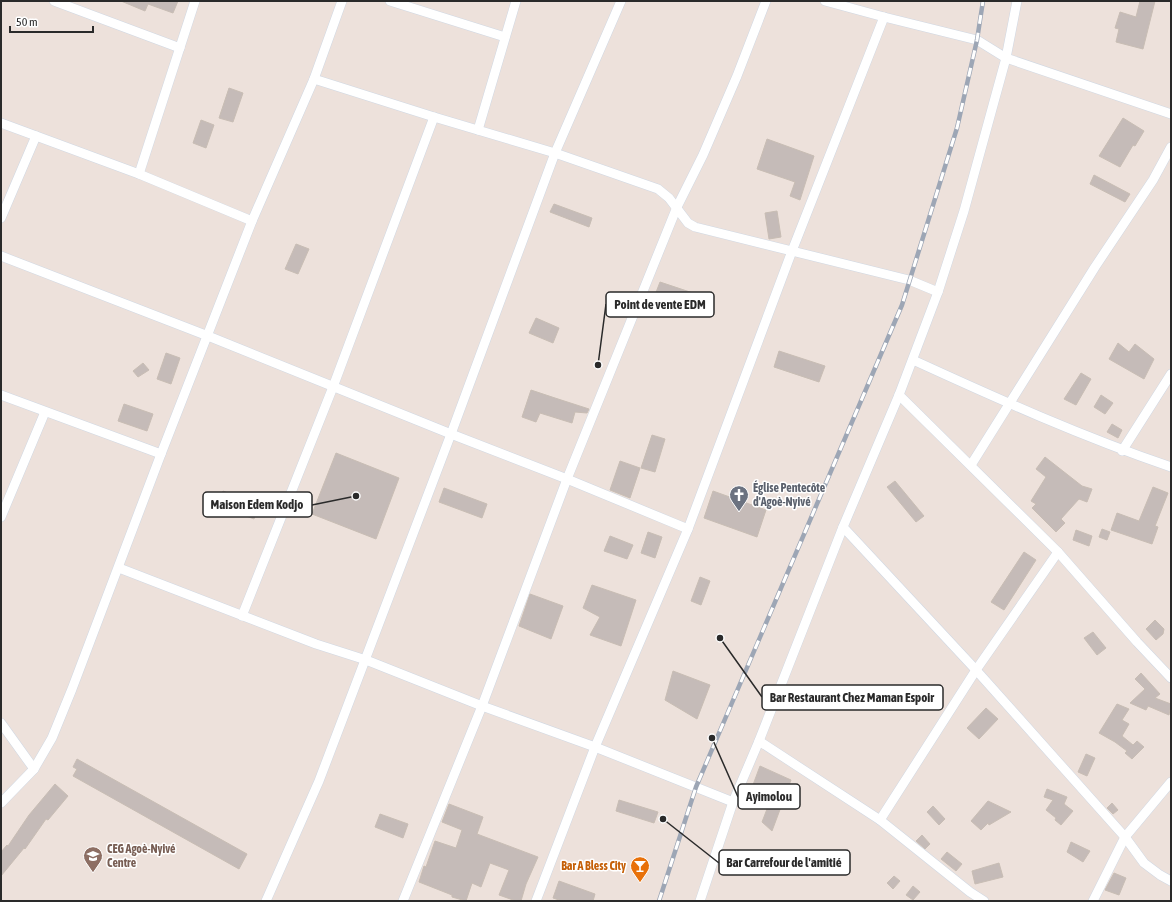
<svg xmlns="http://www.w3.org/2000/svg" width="1172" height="902" viewBox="0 0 1172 902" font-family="'Asap Condensed',sans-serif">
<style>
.building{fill:#c5bbb8;stroke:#c8bdb4}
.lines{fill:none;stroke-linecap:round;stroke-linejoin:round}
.street-casing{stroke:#d0d8e3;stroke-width:10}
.street{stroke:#fff;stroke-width:9}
.rail-casing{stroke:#9da6b5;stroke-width:4.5}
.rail{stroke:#fff;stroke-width:3;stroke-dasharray:9;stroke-linecap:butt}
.labels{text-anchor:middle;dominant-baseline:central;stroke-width:3;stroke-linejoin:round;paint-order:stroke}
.worship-label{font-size:12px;font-weight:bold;fill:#5b616d;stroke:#fff;text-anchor:start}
.education-label{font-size:12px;font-weight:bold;fill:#785e54;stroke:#fff;text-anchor:start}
.food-label{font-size:12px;font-weight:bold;fill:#c56008;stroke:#fff;text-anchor:end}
.leader{fill:none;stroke:#2a2a2a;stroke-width:1.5}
.callout-dot{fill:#2a2a2a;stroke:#fff;stroke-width:1.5}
.callout{fill:#fff;stroke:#2a2a2a;stroke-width:1.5}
.callout-label{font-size:13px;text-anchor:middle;font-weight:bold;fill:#2a2a2a}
</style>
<rect width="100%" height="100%" fill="#ede1db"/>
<g class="building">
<polygon points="121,1 178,1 173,13 148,4 145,11"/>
<polygon points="1140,1 1155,1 1143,49 1116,42 1119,29 1115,28 1120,12 1136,17"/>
<polygon points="229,88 243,93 233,122 219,118"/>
<polygon points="1123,118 1144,131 1135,146 1133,145 1120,167 1099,156"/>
<polygon points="201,120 214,125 206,148 193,143"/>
<polygon points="767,139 814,156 800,200 790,196 795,182 757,169"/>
<polygon points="1094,175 1130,194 1125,202 1090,184"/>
<polygon points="554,204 592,218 589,227 550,212"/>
<polygon points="777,211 781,237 769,239 765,213"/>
<polygon points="296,244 309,249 298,274 285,269"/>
<polygon points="660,282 705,297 698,315 653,300"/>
<polygon points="536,318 559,328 553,343 529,333"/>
<polygon points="1118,343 1129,352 1135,344 1154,359 1144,379 1109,359"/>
<polygon points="779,351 825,366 819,382 774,367"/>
<polygon points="166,353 180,358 171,384 157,379"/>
<polygon points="143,363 149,370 138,377 133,371"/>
<polygon points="1081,373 1091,379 1076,405 1064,399"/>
<polygon points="531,390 555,398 589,409 587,413 575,412 572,423 540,413 536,422 522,417"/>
<polygon points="1101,395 1113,403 1105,414 1094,407"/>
<polygon points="124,404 153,414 147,431 118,421"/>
<polygon points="1112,424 1122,430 1118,438 1107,432"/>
<polygon points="652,435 665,439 655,472 641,468"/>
<polygon points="336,453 399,478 376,539 312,514"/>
<polygon points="1045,457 1082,486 1092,489 1087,502 1079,499 1061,519 1065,523 1056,532 1032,508 1036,504 1031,501 1046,477 1036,469"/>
<polygon points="620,461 640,468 630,498 610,490"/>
<polygon points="895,481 924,516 916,522 887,487"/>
<polygon points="1153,487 1168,493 1155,526 1158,527 1152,544 1111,530 1117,513 1139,521"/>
<polygon points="444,488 487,504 482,518 439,502"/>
<polygon points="223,491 259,505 254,519 217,505"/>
<polygon points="713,491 766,510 757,537 704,518"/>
<polygon points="1102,529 1110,532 1107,540 1099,537"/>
<polygon points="1076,530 1092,536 1089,546 1073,540"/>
<polygon points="648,532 662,537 655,558 641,553"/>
<polygon points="610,536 633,545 627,559 604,551"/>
<polygon points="1024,552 1036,560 1004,610 991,602"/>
<polygon points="700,577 710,581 701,605 691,601"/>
<polygon points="592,585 636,600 621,646 590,635 600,617 583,608"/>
<polygon points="530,594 563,606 551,639 519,626"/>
<polygon points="1155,620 1164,629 1163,634 1156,640 1146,629"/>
<polygon points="1093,632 1106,648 1097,655 1084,638"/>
<polygon points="673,671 710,685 697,719 665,700"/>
<polygon points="1141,673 1160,694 1155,698 1171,704 1169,715 1148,706 1146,710 1130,703 1145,689 1135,679"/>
<polygon points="1117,704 1129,709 1122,720 1129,724 1122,736 1133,745 1137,741 1144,747 1132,759 1125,753 1127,751 1115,742 1099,733"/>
<polygon points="986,708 998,719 979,739 967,728"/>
<polygon points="1086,754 1095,758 1087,776 1078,772"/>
<polygon points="77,759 247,854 239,869 73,776 77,769 73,767"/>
<polygon points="760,766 791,780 772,831 762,822 767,809 747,801"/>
<polygon points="55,784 68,796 48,820 46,819 25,849 24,848 1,876 1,852 7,845 8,846 29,815"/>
<polygon points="1047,789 1067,797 1064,804 1073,811 1061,825 1055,820 1056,818 1046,810 1053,800 1044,797"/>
<polygon points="619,800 658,812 654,823 616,811"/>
<polygon points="988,801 1011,812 989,825 988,823 981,830 971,821"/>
<polygon points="1112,803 1118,810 1113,814 1107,808"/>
<polygon points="449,804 483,817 477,834 538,857 526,884 521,901 516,901 499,895 509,870 490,863 481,887 472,883 466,901 452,897 452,895 419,882 424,866 426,867 435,841 456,848 462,830 442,822"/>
<polygon points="933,806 945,819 939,825 927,812"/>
<polygon points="380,814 408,824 403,838 375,827"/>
<polygon points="922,835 930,844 925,849 916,841"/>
<polygon points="1071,842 1090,851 1083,862 1067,852"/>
<polygon points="947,852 962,864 956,871 941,859"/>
<polygon points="999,863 1003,877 975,884 972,871"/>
<polygon points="1114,873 1126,878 1119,895 1105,890"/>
<polygon points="894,876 900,881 893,889 887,883"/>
<polygon points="559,881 595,894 593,901 562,901 553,898"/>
<polygon points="913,886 920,892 913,900 906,895"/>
</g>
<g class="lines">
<g class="street-casing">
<g id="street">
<polyline points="54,1 180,48"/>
<polyline points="390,1 505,37"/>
<polyline points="825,1 884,17 977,40 1006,58 1171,114"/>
<polyline points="314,79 434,117 555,153 658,189 669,198 688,223 695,227 909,280 938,292"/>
<polyline points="1,123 139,174 252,221"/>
<polyline points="478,130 516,1"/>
<polyline points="139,174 195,1"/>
<polyline points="1,218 36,136"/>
<polyline points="1,256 208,336 451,434 567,479 688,529"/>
<path d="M913 360C998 399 1083 437 1171 467"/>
<polyline points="1,395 161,454"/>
<polyline points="899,395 1058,552 1137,642 1171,678"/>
<polyline points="1122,451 1171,374"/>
<polyline points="971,465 1095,267 1153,180 1171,147"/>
<polyline points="1,517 45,412"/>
<polyline points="843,527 976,670 1125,837 1144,863 1160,875 1171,881"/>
<polyline points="119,568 316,644 366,660 482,706 595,747 733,802"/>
<polyline points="242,616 333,387 434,117"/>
<polyline points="1,723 34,769"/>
<polyline points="759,741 880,820 970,892 984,901"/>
<polyline points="1,803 34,769 52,738 72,689 161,454 252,221 314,79 342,1"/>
<polyline points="880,820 976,670 1058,552"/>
<polyline points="266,901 319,781 451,434 555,153 621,1"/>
<polyline points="403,901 482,706 567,479 677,207 703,155 737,76 766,1"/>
<polyline points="536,901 595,747 688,529 792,251 884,17"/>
<polyline points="700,901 733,802 759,741 843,527 899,395 938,292 964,211 1006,58 1017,1"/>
<polyline points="1093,901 1125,837 1171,782"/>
</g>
</g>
<use href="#street" class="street"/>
<g class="rail-casing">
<polyline id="rail" points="659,901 696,787 902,305 957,128 977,40 983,1"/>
</g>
<use href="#rail" class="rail"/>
</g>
<defs>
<g id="church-pin" transform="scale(1)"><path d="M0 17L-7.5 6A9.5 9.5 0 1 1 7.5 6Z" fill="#6b7280" stroke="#fff"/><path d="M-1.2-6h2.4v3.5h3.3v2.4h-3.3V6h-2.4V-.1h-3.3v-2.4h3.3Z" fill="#fff"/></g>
<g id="school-pin" transform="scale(1)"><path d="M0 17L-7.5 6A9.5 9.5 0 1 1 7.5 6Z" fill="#8d6e63" stroke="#fff"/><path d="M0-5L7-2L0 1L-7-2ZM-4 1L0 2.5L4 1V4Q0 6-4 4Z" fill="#fff"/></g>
<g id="bar-pin" transform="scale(1)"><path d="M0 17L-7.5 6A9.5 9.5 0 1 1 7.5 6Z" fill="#e8710a" stroke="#fff"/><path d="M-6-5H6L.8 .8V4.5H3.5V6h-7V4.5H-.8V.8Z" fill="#fff"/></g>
</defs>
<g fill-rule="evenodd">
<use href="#church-pin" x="739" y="495"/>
<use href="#school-pin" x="93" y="856"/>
<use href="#bar-pin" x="640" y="866"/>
</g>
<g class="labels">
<g class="worship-label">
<text x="753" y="488">Église Pentecôte<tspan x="753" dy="14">d'Agoè-Nyivé</tspan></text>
</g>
<g class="education-label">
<text x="107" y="849">CEG Agoè-Nyivé<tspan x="107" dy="14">Centre</tspan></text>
</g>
<g class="food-label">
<text x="626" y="866">Bar A Bless City</text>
</g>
</g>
<path class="leader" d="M598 365L606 304M356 496L312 505M720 638L762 697M712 738L738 797M663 819L719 863"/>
<g class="callout-dot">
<circle cx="598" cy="365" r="4"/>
<circle cx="356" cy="496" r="4"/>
<circle cx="720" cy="638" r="4"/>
<circle cx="712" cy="738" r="4"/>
<circle cx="663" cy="819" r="4"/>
</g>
<g class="callout">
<rect x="606" y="292" width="108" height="25" rx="4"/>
<rect x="203" y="492" width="109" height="25" rx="4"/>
<rect x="762" y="685" width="181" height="25" rx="4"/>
<rect x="738" y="784" width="62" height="25" rx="4"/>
<rect x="719" y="850" width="131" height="25" rx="4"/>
</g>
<g class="callout-label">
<text x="660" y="309">Point de vente EDM</text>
<text x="257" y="509">Maison Edem Kodjo</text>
<text x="852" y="702">Bar Restaurant Chez Maman Espoir</text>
<text x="769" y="801">Ayimolou</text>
<text x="784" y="867">Bar Carrefour de l'amitié</text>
</g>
<rect width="1172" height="902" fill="none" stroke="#2a2a2a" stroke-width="4"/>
<path d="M10 26v6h83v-6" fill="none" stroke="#2a2a2a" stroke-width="2"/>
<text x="16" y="26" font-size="12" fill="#2a2a2a" stroke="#ffffff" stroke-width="3" paint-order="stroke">50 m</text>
</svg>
